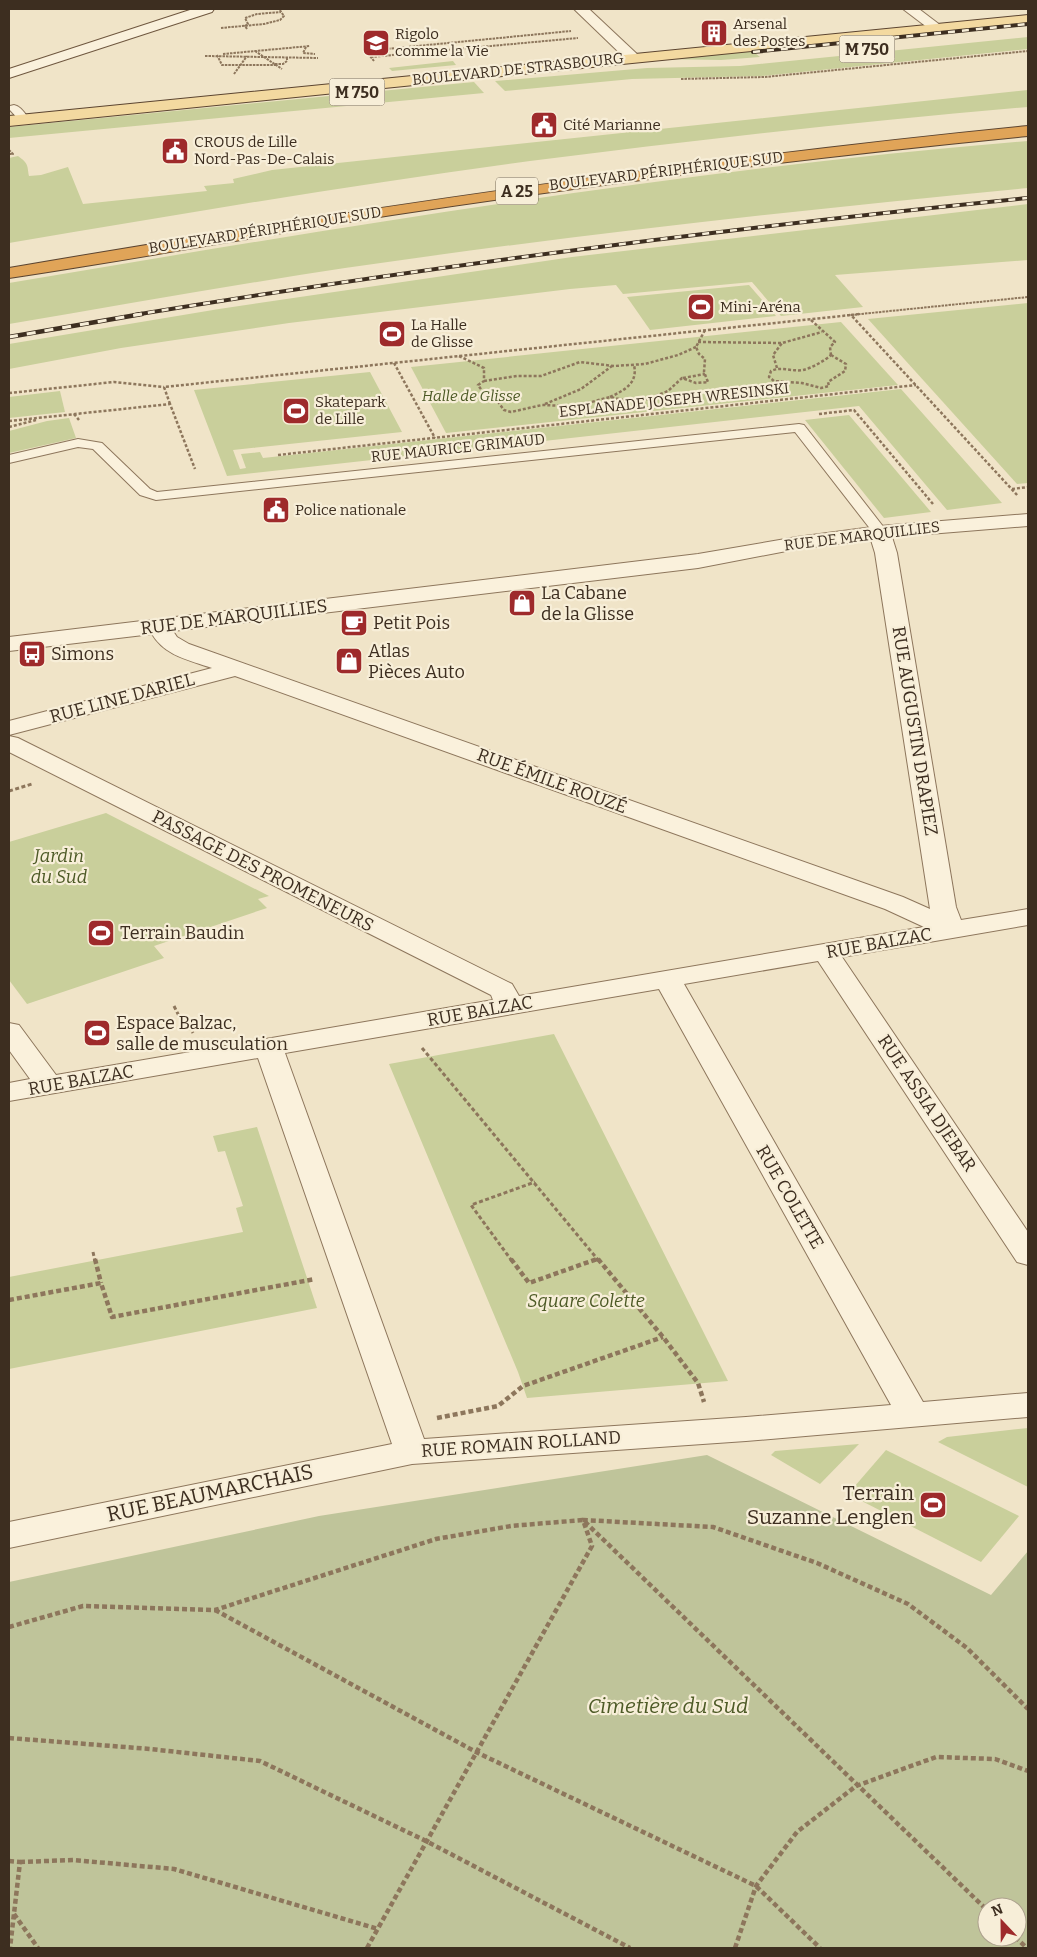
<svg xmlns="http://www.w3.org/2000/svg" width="1037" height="1957" viewBox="0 0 1037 1957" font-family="Bitter,serif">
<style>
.green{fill:#c9cf9b}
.cemetery{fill:#bfc49a;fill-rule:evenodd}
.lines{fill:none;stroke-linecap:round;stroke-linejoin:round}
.lane-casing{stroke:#8d765c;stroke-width:2}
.street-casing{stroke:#8d765c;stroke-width:2}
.secondary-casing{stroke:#6f573f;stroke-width:2}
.primary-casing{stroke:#5b4430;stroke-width:2}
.highway-casing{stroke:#5b4430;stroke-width:2}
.path-far3{stroke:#8d765c;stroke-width:2;stroke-dasharray:2.5 1;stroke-linecap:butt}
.path-far2{stroke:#8d765c;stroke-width:2.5;stroke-dasharray:3 2;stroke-linecap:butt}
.path-far1{stroke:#8d765c;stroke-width:3;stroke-dasharray:4 2.5;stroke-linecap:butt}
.path{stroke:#8d765c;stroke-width:4.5;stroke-dasharray:5 3;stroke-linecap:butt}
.lane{fill:#faf1dc;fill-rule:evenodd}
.street{fill:#faf1dc;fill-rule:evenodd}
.secondary{fill:#faf1dc;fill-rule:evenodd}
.primary{fill:#f3d9a0;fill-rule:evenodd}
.highway{fill:#e0a458;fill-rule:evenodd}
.rail-far1-casing{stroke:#3d2e20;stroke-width:4}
.rail-casing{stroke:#3d2e20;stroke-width:4.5}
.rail-far1{stroke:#f7eed8;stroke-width:2.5;stroke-dasharray:7;stroke-linecap:butt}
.rail{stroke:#f7eed8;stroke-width:3;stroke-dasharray:9;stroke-linecap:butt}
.labels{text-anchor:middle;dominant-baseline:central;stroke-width:4.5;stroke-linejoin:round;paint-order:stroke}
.far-poi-label{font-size:15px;fill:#3d2e20;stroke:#f7eed8;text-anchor:start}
.far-street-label{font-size:15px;fill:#3d2e20;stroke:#f7eed8}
.far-park-label{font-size:15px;font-style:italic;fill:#4d5a26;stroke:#f7eed8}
.shield{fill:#f7eed8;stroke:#756857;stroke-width:1}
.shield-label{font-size:16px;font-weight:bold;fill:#3d2e20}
.poi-label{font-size:18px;fill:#3d2e20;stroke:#f7eed8;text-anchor:start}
.street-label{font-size:18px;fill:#3d2e20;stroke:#f7eed8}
.park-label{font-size:18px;font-style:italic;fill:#4d5a26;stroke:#f7eed8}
.near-street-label{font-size:21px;fill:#3d2e20;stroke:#f7eed8}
.near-poi-label{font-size:21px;fill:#3d2e20;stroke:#f7eed8;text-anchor:end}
.near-park-label{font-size:21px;font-style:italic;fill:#4d5a26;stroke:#f7eed8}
</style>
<rect width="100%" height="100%" fill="#f0e4c8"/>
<g class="green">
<polygon points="1028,37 1028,49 761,76 632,79 505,91 495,81 647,68 740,66"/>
<polygon points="750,49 760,57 721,60 656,59"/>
<polygon points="453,61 456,65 392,71 389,68"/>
<polygon points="474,82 484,93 9,138 9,127"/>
<path d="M1028 90V107C862 121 696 140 530 161 356 184 182 214 9 243V158L18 156C29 164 27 165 29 176L41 175 68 167 83 204 207 191 204 186 234 183 233 179 272 170Z"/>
<path d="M1028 141V188C800 210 572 235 345 268 233 285 121 305 9 324V283C347 226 686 169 1028 141Z"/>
<polygon points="1028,204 1028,260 835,275 863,307 781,316 752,282 623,294 616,285 570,289 289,323 121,348 9,369 9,344 219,309 572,257"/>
<polygon points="749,285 776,316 650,330 627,297"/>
<polygon points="1028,303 1028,483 1017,484 868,319"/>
<polygon points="841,322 898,385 446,433 411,367"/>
<polygon points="370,372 402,432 233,450 240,469 246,468 241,454 260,452 263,458 901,389 1002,503 947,510 859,406 227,476 194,390"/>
<polygon points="60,391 65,412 9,418 9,397"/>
<polygon points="849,415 931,512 884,518 805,420"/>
<polygon points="69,418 76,438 9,453 9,431 47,421"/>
<polygon points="106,813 269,896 258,899 267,908 154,946 164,958 27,1004 9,980 9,842"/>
<polygon points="554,1034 728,1381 527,1398 518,1372 389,1064"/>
<polygon points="257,1127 317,1308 9,1369 9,1277 243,1232 236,1208 243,1206 225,1151 218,1152 213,1136"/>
<polygon points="1028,1428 1028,1487 938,1442 947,1437"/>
<polygon points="859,1444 820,1484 771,1455 775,1451"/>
<polygon points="886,1450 1019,1516 981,1562 848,1494"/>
</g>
<path class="cemetery" d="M707 1455 991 1595 1028 1551V1948H9V1582L319 1516ZM987 1907H1017V1937H987Z"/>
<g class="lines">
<g class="lane-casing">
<g id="lane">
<path d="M14 105C20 106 25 113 28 118L27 120H19L10 110V106Z"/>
<polygon points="799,424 804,425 885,529 887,532 885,535 875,535 795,432 156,500 140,495 93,449 78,447 9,463 9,455 78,439 102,443 150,489 157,492"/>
</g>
</g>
<g class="street-casing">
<g id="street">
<polygon points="574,9 589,9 638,55 640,58 638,61 628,61"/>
<polygon points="903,9 919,9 944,28 942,31 932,31"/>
<path d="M1028 514V526L892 537 897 553 956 907 961 920 1028 909V925L842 957 1028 1232V1265L1017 1262 818 961 684 984 923 1402 1028 1393V1417L746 1441 412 1464 9 1548V1522L392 1444 258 1058 9 1101V1083L30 1079 9 1050V1023L19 1025 56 1075 493 1000 491 995 9 752V736L18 738 512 984 519 996 924 927 885 909 235 676 9 735V721L212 668C189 660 165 656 152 634L9 651V637L698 554 797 537 880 526ZM871 540 875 553 930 909 903 897 189 644 177 637 173 631 698 568 797 549ZM659 989 891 1405 746 1417 424 1439 285 1053Z"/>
</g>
</g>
<g class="secondary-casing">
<polygon id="secondary" points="193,9 214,9 212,12 9,78 9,69"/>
</g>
<g class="primary-casing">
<polygon id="primary" points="1028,15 1028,23 9,126 9,116"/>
</g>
<g class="highway-casing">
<path id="highway" d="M1028 126V136C815 157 603 183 392 215 264 235 137 259 9 278V268C347 210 686 160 1028 126Z"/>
</g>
<g class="path-far3">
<polyline points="221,28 264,24 280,20 284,16 279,9"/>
<polyline points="247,29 245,26 248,24 245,18 257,14 281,12"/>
<polyline points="306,47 303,53 315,54"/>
<polyline points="255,51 282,69"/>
<polyline points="223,54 310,46"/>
<polyline points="217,55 222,65 276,65"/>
<polyline points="205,56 318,58"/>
<polyline points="371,57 578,38"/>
<polyline points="374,61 366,51 571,31"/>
<polyline points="275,64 283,64 287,61 287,58"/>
<polyline points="234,74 247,56"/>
<polyline points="681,79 765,77 1028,51"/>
<polyline points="9,150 13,154 9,154"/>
<polyline points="847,315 851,315"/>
<polyline points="851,315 1028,297"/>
</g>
<g class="path-far2">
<polyline points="859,314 851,315 1018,496"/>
<polyline points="811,320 835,342 830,347 831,355"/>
<polyline points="698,342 782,343 822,332"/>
<path d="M831 355 846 364 845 371 828 382 829 386 821 388 802 383 774 381 769 377 771 371C782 366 792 372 803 370 812 368 824 361 831 355Z"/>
<polyline points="459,356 484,368 484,381 478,385 483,392 493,395 504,410 511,412 542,405 569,406 584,404 610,397 623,400 648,399 668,391 682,378 696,383 708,382 704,372 705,359 699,354 696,347 705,330"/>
<polyline points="394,363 435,438"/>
<polyline points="777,368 773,355 782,343"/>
<polyline points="683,378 705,374"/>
<polyline points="484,381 517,376 541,376 580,362 614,366 645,364 678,355 696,347"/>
<polyline points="9,393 114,382 164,387"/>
<path d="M610 397C625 390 638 383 634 365"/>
<polyline points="170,404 164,387 851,315"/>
<polyline points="545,404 581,389 612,366"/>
<polyline points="74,414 79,420"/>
<polyline points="819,414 854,410 933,504"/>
<polyline points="9,421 170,404 195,469"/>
<polyline points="9,427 36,420"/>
<polyline points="278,455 916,385"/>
<polyline points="1012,489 1028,487"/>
</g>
<g class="path-far1">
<polyline points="9,791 32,784"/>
<polyline points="174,1006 181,1020 190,1027 193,1033"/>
<polyline points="422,1048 599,1261"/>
<polyline points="93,1252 95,1261"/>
<polyline points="512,1261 471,1205 535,1182"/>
<polyline points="594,1261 598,1259"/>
</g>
<g class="path">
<polyline points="95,1259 101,1283"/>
<polyline points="511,1259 529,1283 597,1259"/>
<polyline points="598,1259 663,1337 698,1383 704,1402"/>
<polyline points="9,1300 101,1283 112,1317 315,1279"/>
<polyline points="437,1418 498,1406 523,1386 663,1337"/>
<polyline points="215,1610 476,1752 756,1886 820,1948"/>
<polyline points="9,1627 83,1606 215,1610 436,1539 511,1526 583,1520 987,1910"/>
<polyline points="9,1738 150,1749 260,1761 426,1841 630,1948"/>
<polyline points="9,1861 20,1862 10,1948"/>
<polyline points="20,1862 73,1860 174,1869 378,1929"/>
<polyline points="14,1914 38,1948"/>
<polyline points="1015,1937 1027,1948"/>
<polyline points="367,1948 592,1546 583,1520 713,1527 817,1563 908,1604 967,1648 1028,1709"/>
<polyline points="735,1948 756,1886 797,1832 856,1786 936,1757 995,1759 1028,1771"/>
</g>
<use href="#lane" class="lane"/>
<use href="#street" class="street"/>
<use href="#secondary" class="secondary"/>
<use href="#primary" class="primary"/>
<use href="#highway" class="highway"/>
<g class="rail-far1-casing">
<g id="rail-far1">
<polyline points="753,52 1028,24"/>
<path d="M134 315C431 266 729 228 1028 198"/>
</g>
</g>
<g class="rail-casing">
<polyline id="rail" points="9,337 142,314"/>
</g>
<use href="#rail-far1" class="rail-far1"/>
<use href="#rail" class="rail"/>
</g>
<defs>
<g id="building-square" transform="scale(1.4375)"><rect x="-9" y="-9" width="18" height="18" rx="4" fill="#9e2a2b" stroke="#f7eed8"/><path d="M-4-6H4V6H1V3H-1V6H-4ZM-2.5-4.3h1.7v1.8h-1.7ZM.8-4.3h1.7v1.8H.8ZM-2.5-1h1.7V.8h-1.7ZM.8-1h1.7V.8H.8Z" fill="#fff"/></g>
<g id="school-square" transform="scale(1.4375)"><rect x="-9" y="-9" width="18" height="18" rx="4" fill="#9e2a2b" stroke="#f7eed8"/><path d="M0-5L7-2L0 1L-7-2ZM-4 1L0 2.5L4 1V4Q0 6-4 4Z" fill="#fff"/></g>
<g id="civic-square" transform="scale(1.4375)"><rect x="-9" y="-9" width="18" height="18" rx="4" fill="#9e2a2b" stroke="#f7eed8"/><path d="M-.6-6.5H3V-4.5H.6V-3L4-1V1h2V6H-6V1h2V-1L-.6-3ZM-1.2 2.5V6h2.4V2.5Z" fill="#fff"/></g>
<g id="stadium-square" transform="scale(1.4375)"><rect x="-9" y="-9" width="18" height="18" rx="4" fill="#9e2a2b" stroke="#f7eed8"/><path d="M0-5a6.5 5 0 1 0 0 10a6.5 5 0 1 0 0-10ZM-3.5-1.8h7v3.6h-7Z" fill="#fff"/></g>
<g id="shop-square" transform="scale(1.4375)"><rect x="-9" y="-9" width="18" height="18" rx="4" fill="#9e2a2b" stroke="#f7eed8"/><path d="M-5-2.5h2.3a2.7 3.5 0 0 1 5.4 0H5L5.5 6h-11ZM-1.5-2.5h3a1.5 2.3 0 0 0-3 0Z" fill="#fff"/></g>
<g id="cafe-square" transform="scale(1.4375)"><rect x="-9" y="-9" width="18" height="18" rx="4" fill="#9e2a2b" stroke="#f7eed8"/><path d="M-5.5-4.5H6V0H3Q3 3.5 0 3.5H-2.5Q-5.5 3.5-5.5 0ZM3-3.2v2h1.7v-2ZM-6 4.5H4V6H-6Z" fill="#fff"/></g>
<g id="bus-square" transform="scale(1.4375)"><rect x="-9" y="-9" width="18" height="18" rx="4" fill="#9e2a2b" stroke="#f7eed8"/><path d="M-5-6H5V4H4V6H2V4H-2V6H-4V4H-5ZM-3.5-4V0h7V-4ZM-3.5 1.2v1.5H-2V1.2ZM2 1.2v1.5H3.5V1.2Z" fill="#fff"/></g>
</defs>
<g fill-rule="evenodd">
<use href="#building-square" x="714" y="33"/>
<use href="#school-square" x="376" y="43"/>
<use href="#civic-square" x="544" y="125"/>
<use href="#civic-square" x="175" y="151"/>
<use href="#stadium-square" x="701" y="307"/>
<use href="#stadium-square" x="392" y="334"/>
<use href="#stadium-square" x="296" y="411"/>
<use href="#civic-square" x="276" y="510"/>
<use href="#shop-square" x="522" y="603"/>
<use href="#cafe-square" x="354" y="623"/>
<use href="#bus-square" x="32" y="654"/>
<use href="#shop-square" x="349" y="661"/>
<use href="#stadium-square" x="101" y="933"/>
<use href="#stadium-square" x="97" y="1033"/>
<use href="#stadium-square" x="933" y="1505"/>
</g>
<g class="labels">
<g class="far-poi-label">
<text x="733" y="24">Arsenal<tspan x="733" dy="17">des Postes</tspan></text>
<text x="395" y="34">Rigolo<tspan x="395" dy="17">comme la Vie</tspan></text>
<text x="563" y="125">Cité Marianne</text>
<text x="194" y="142">CROUS de Lille<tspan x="194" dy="17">Nord-Pas-De-Calais</tspan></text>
<text x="720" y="307">Mini-Aréna</text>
<text x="411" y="325">La Halle<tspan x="411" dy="17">de Glisse</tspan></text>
<text x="315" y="402">Skatepark<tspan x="315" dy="17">de Lille</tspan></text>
<text x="295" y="510">Police nationale</text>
</g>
<g class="far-street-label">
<text transform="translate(518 69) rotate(-6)">BOULEVARD DE STRASBOURG</text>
<text transform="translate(666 171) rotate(-7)">BOULEVARD PÉRIPHÉRIQUE SUD</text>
<text transform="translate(265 230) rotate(-9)">BOULEVARD PÉRIPHÉRIQUE SUD</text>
<text transform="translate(674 400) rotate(-6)">ESPLANADE JOSEPH WRESINSKI</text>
<text transform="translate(458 448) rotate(-6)">RUE MAURICE GRIMAUD</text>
<text transform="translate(862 536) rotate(-7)">RUE DE MARQUILLIES</text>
</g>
<g class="far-park-label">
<text x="471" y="396">Halle de Glisse</text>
</g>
<g class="shield">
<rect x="839.5" y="35.5" width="55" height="27" rx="4"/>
<rect x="329.5" y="78.5" width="55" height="27" rx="4"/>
<rect x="496" y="177.5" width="42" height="27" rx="4"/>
</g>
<g class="shield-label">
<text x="867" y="49">M 750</text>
<text x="357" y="92">M 750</text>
<text x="517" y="191">A 25</text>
</g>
<g class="poi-label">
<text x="541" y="593">La Cabane<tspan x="541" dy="21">de la Glisse</tspan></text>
<text x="373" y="623">Petit Pois</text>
<text x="368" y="651">Atlas<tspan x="368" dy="21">Pièces Auto</tspan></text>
<text x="51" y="654">Simons</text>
<text x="120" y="933">Terrain Baudin</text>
<text x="116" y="1023">Espace Balzac,<tspan x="116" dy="21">salle de musculation</tspan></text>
</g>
<g class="street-label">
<text transform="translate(234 617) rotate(-7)">RUE DE MARQUILLIES</text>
<text transform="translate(122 698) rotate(-15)">RUE LINE DARIEL</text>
<text transform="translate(915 731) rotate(81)">RUE AUGUSTIN DRAPIEZ</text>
<text transform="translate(552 781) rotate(20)">RUE ÉMILE ROUZÉ</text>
<text transform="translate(263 871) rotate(27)">PASSAGE DES PROMENEURS</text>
<text transform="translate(879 943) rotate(-10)">RUE BALZAC</text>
<text transform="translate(480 1011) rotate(-10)">RUE BALZAC</text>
<text transform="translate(81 1080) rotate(-10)">RUE BALZAC</text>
<text transform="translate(927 1103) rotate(56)">RUE ASSIA DJEBAR</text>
<text transform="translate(790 1197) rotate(60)">RUE COLETTE</text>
<text transform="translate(521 1444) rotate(-4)">RUE ROMAIN ROLLAND</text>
</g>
<g class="park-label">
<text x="59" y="856">Jardin<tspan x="59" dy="21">du Sud</tspan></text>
<text x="586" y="1301">Square Colette</text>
</g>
<g class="near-street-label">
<text transform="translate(210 1493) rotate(-12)">RUE BEAUMARCHAIS</text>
</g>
<g class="near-poi-label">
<text x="914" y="1493">Terrain<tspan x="914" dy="24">Suzanne Lenglen</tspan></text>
</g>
<g class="near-park-label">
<text x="668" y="1706">Cimetière du Sud</text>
</g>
</g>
<rect width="1037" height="1957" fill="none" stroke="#3d2e20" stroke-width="20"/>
<g transform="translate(1002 1922) rotate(338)"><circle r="24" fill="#f7eed8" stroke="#ada18e"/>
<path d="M0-4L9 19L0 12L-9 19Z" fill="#9e2a2b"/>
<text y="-8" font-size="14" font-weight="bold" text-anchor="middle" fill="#3d2e20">N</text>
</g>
</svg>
